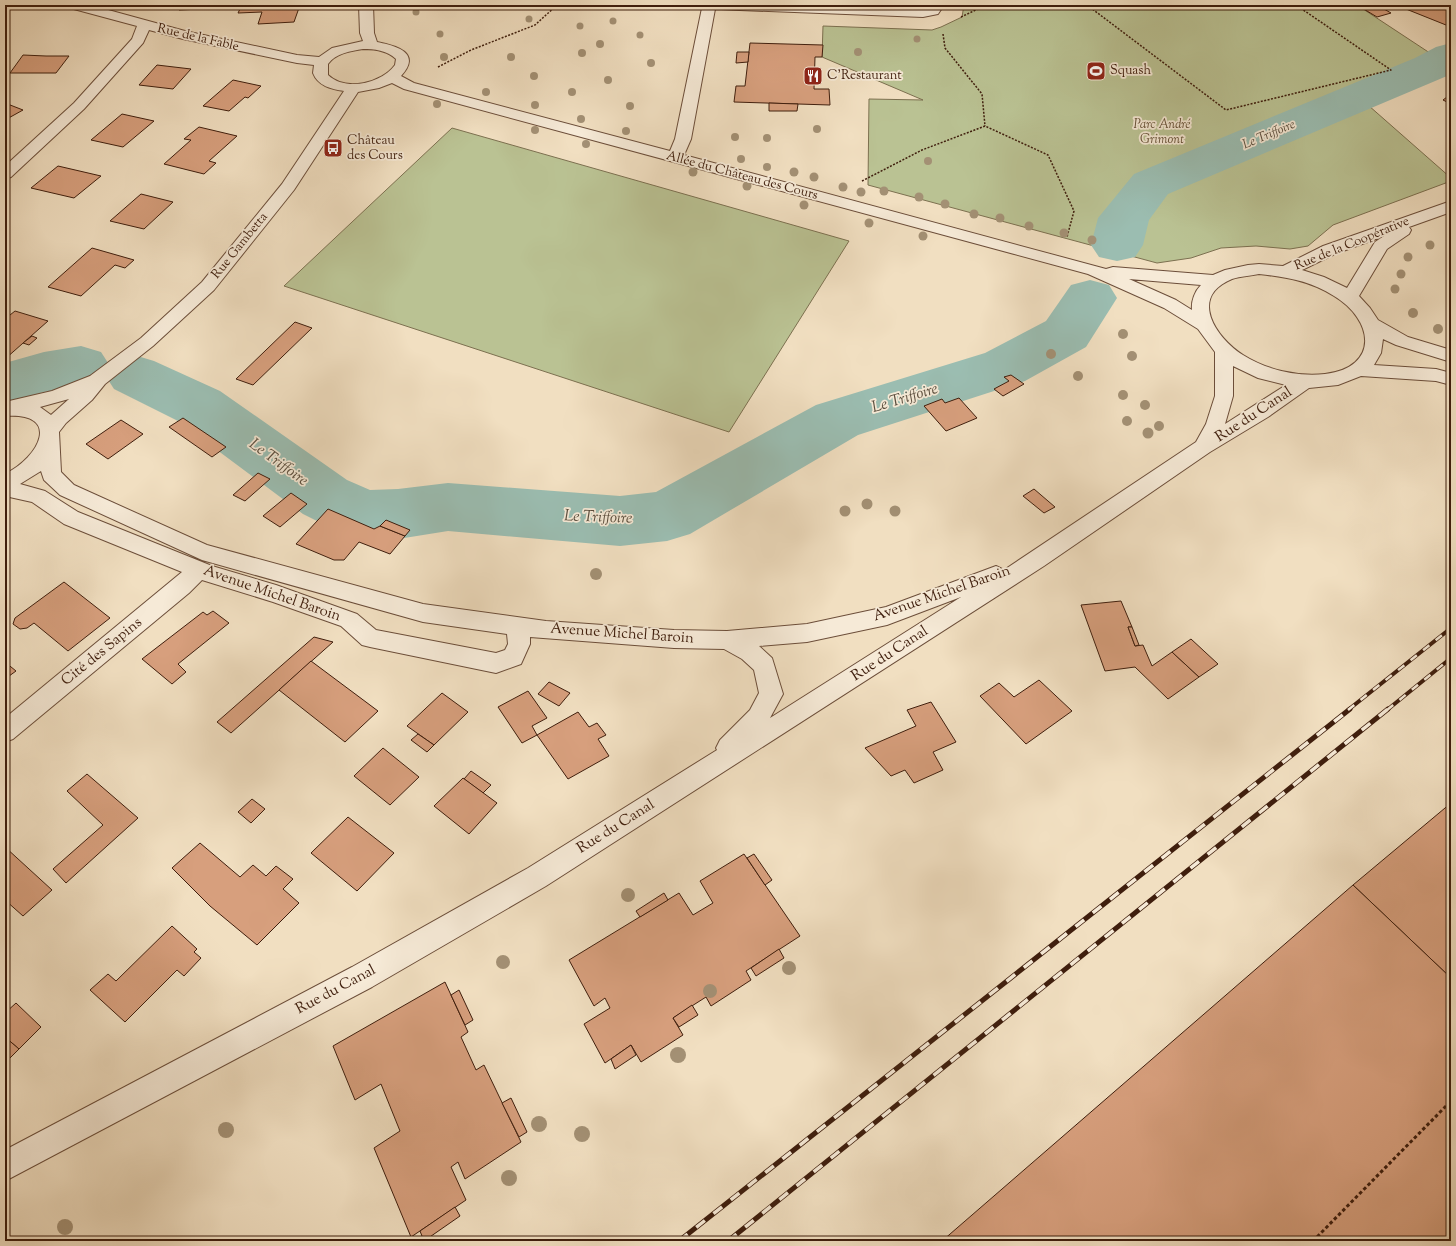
<svg xmlns="http://www.w3.org/2000/svg" width="1456" height="1246" viewBox="0 0 1456 1246" font-family="'Sorts Mill Goudy',serif">
<style>
.green{fill:#bac293;stroke:#7c7050}
.lines{fill:none;stroke-linecap:round;stroke-linejoin:round}
.river{fill:#9bbdb1;fill-rule:evenodd}
.building{fill:#d79f7d;stroke:#3f1e0d}
.minor-casing{stroke:#6c4e3a;stroke-width:2}
.path-far1{stroke:#3f1e0d;stroke-width:1.5;stroke-dasharray:2 1.5;stroke-linecap:butt}
.path{stroke:#3f1e0d;stroke-width:3;stroke-dasharray:3.5 2.5;stroke-linecap:butt}
.minor{fill:#f6ead7;fill-rule:evenodd}
.rail-far1-casing{stroke:#3f1e0d;stroke-width:4}
.rail-casing{stroke:#3f1e0d;stroke-width:5}
.rail-far1{stroke:#f6ead7;stroke-width:2.5;stroke-dasharray:8;stroke-linecap:butt}
.rail{stroke:#f6ead7;stroke-width:3.5;stroke-dasharray:11;stroke-linecap:butt}
.tree{fill:#a39074}
.labels{text-anchor:middle;dominant-baseline:central;stroke-width:3.5;stroke-linejoin:round;paint-order:stroke}
.far-street-label{font-size:13px;fill:#3f1e0d;stroke:#f6ead7}
.far-poi-label{font-size:13px;fill:#3f1e0d;stroke:#f6ead7;text-anchor:start}
.far-park-label{font-size:13px;font-style:italic;fill:#644f35;stroke:#f6ead7}
.far-water-label{font-size:13px;font-style:italic;fill:#5b4e3e;stroke:#f6ead7}
.street-label{font-size:15px;fill:#3f1e0d;stroke:#f6ead7}
.water-label{font-size:16px;font-style:italic;fill:#5b4e3e;stroke:#f6ead7}
</style>
<rect width="100%" height="100%" fill="#f1dfc1"/>
<filter id="stains"><feTurbulence type="fractalNoise" baseFrequency=".005" numOctaves="4"/><feColorMatrix values="0 0 0 0 .2 0 0 0 0 .09 0 0 0 0 .02 0 0 0 .5 -.17"/></filter>
<radialGradient id="worn" r=".72"><stop offset=".6" stop-color="#630" stop-opacity="0"/><stop offset="1" stop-color="#630" stop-opacity=".3"/></radialGradient>
<g class="green">
<polygon points="964,5 1357,5 1442,61 1360,98 1451,178 1451,181 1333,225 1308,246 1290,249 1256,246 1221,248 1191,258 1157,263 868,185 869,99 923,100 822,57 823,26 932,30 941,27 962,17"/>
<polygon points="452,128 849,241 729,432 284,286"/>
</g>
<g class="lines">
<g class="river">
<polygon points="1451,43 1451,74 1447,76 1168,194 1149,220 1143,245 1135,257 1117,261 1099,257 1091,245 1098,218 1134,174 1415,58 1436,47"/>
<polygon points="1090,280 1109,285 1117,298 1086,347 1025,381 858,435 690,534 667,541 620,546 448,531 398,539 364,540 341,533 303,514 178,421 114,389 105,375 114,361 134,355 154,361 220,391 347,480 370,490 398,489 448,483 620,496 656,492 816,405 985,353 1046,321 1071,285"/>
<polygon points="81,346 101,352 110,366 101,380 81,386 44,392 5,403 5,363 44,352"/>
</g>
</g>
<g class="building">
<polygon points="181,5 227,5 202,7 202,9 179,10"/>
<polygon points="242,5 265,6 300,5 294,22 258,24 262,12 238,13"/>
<polygon points="1357,5 1377,5 1391,13 1377,17"/>
<polygon points="1396,5 1443,5 1451,8 1451,22 1446,25"/>
<polygon points="750,43 823,45 822,57 815,57 814,89 829,89 830,105 734,102 736,86 745,86"/>
<polygon points="737,52 749,52 748,62 736,63"/>
<polygon points="23,55 46,56 69,56 56,73 10,73"/>
<polygon points="157,65 191,69 173,89 139,85"/>
<polygon points="233,80 261,86 248,98 245,97 229,111 203,106"/>
<polygon points="1451,94 1451,104 1443,100"/>
<polygon points="5,103 23,110 5,120"/>
<polygon points="769,103 798,104 797,111 769,111"/>
<polygon points="122,114 154,121 123,147 91,140"/>
<polygon points="199,127 237,136 209,161 216,163 204,174 164,164 191,140 184,139"/>
<polygon points="58,166 101,176 74,198 31,188"/>
<polygon points="141,194 173,202 144,229 110,221"/>
<polygon points="92,248 134,260 125,268 115,265 81,296 48,287"/>
<polygon points="15,311 48,321 5,359 5,319"/>
<polygon points="295,322 312,328 253,385 236,379"/>
<polygon points="32,336 37,338 29,345 23,343"/>
<polygon points="1011,375 1024,384 1003,396 994,389 1009,381 1004,377"/>
<polygon points="959,398 977,418 946,431 924,406 942,399 945,403"/>
<polygon points="183,418 226,447 212,457 169,427"/>
<polygon points="121,420 143,434 108,459 86,444"/>
<polygon points="258,473 270,479 245,501 233,495"/>
<polygon points="1034,489 1055,507 1044,513 1023,496"/>
<polygon points="291,493 307,504 280,527 263,516"/>
<polygon points="328,509 374,529 380,526 405,536 390,554 359,542 344,560 334,560 296,544"/>
<polygon points="386,520 410,530 405,536 380,526"/>
<polygon points="64,582 110,618 68,651 34,623 27,628 20,629 13,624 15,618"/>
<polygon points="1121,601 1132,627 1128,627 1135,646 1143,645 1152,666 1172,652 1199,677 1168,699 1135,667 1105,671 1081,605"/>
<polygon points="213,611 229,623 178,664 186,672 172,684 142,659 203,612 207,615"/>
<polygon points="1128,627 1132,627 1139,645 1135,646"/>
<polygon points="314,637 333,642 231,733 217,722"/>
<polygon points="1191,639 1218,664 1199,677 1172,652"/>
<polygon points="311,661 378,711 345,742 279,690"/>
<polygon points="5,662 16,671 5,679"/>
<polygon points="1039,680 1072,711 1026,744 980,696 999,683 1014,697"/>
<polygon points="549,682 570,693 559,706 538,694"/>
<polygon points="528,691 547,718 532,726 537,735 522,743 498,707"/>
<polygon points="442,693 468,712 434,745 407,726"/>
<polygon points="931,702 956,742 933,752 943,770 914,783 905,770 891,776 865,748 916,726 907,710"/>
<polygon points="578,712 589,727 597,723 606,735 598,739 609,756 568,779 537,735"/>
<polygon points="418,734 434,745 427,752 411,740"/>
<polygon points="383,748 419,777 390,805 354,776"/>
<polygon points="471,771 491,785 483,793 464,779"/>
<polygon points="87,774 138,818 66,883 53,869 103,825 67,791"/>
<polygon points="463,778 497,803 469,834 434,806"/>
<polygon points="252,799 265,809 251,823 238,812"/>
<polygon points="1451,803 1451,978 1353,885"/>
<polygon points="348,817 394,853 357,891 311,853"/>
<polygon points="200,843 240,877 253,865 266,876 276,866 293,879 283,889 299,903 257,945 210,906 172,868"/>
<polygon points="5,847 52,890 23,916 5,900"/>
<polygon points="744,854 800,936 746,971 751,980 711,1006 706,997 673,1018 683,1035 641,1062 631,1045 605,1063 584,1024 610,1008 605,998 594,1006 569,960 679,893 693,915 713,903 700,881"/>
<polygon points="754,854 772,880 765,885 747,858"/>
<polygon points="1353,885 1451,978 1451,1241 942,1241"/>
<polygon points="664,893 668,900 640,917 636,911"/>
<polygon points="172,926 197,949 194,952 201,958 184,976 177,970 125,1022 90,990 108,974 116,981"/>
<polygon points="779,949 784,958 756,976 751,968"/>
<polygon points="445,982 468,1032 461,1037 476,1070 484,1065 521,1142 465,1179 458,1162 451,1167 466,1200 411,1237 374,1148 400,1131 381,1084 355,1100 333,1046"/>
<polygon points="459,990 473,1020 465,1025 451,995"/>
<polygon points="16,1003 41,1027 19,1049 5,1037 5,1013"/>
<polygon points="692,1005 698,1015 679,1027 673,1018"/>
<polygon points="5,1037 19,1049 5,1063"/>
<polygon points="631,1045 636,1055 615,1069 611,1059"/>
<polygon points="511,1098 527,1132 519,1137 502,1103"/>
<polygon points="455,1207 460,1216 424,1241 420,1231"/>
</g>
<g class="lines">
<g class="minor-casing">
<path id="minor" d="M68 5H90L185 31 297 55 319 57 332 48 363 41 360 33 359 5H373L374 33 377 42C397 46 422 53 401 76L414 83 670 151 675 139 702 8 698 5H814L923 9 928 8 930 5H944L938 14 923 17 715 9 691 139 684 155 1106 269 1113 267 1213 275 1225 270 1248 265 1259 264 1283 266 1323 246 1451 201V212L1409 227 1411 230 1409 234 1387 249 1359 296 1370 308 1378 320 1408 337 1451 350V362L1396 345 1383 339 1381 353 1374 365 1436 369 1451 373V385L1436 381 1361 376 1338 385 1309 388 1268 417 1210 452 1044 566 546 886 372 987 5 1181V1150L352 967 528 868 717 750 716 748 720 740 750 710 759 693 754 670 742 659 724 649 674 648 530 637V644L521 664 496 673 370 647 362 645 341 626 273 602 202 580 189 593 13 739 5 742V718L182 572 64 524 32 502 5 496V474C40 457 62 412 5 416V402L52 391 90 376 141 338 202 282 282 184 344 91C331 89 318 86 313 73L314 65 297 63 183 39 149 30 143 43 84 109 11 177 5 179V166L74 103 132 39 137 26 70 8ZM363 49C374 49 387 50 396 59L395 65C382 83 346 92 328 75V64C336 53 351 51 363 49ZM392 83 404 89 1088 274 1164 308 1198 329 1215 352V396L1206 424 1196 442 1004 570 996 566 886 607 807 624 727 631 674 630 546 621 423 604 207 545 74 485 61 472 59 432 66 423 92 400 105 384 153 346 214 290 294 190 358 92 379 88ZM1384 236 1375 242 1347 288 1324 277 1302 270 1335 254ZM1259 274C1286 277 1311 281 1334 296 1374 320 1380 367 1325 374 1297 377 1267 370 1243 355 1216 338 1188 297 1232 279 1241 276 1250 276 1259 274ZM1129 279 1201 285C1195 291 1191 301 1192 310L1176 300ZM1233 366 1258 378 1286 385 1225 424 1233 396ZM69 399 51 415 40 407ZM41 471 44 480 60 495 202 560 423 622 507 634 508 644 505 650 496 653 376 630 357 614 276 585 212 566 78 512 45 491 20 484ZM961 597 770 718 783 694 772 658 759 646 807 642 887 625Z"/>
</g>
<g class="path-far1">
<polyline points="1087,5 1226,110 1391,70 1296,5"/>
<polyline points="961,17 978,9 998,5"/>
<polyline points="943,34 945,48 982,94 985,126"/>
<polyline points="438,67 471,50 535,25 557,5"/>
<polyline points="862,181 922,150 985,126 1048,155 1074,211 1067,237"/>
</g>
<polyline class="path" points="1313,1241 1451,1101"/>
<use href="#minor" class="minor"/>
<g class="rail-far1-casing">
<g id="rail-far1">
<polyline points="1348,710 1451,628"/>
<polyline points="1387,710 1451,658"/>
</g>
</g>
<g class="rail-casing">
<g id="rail">
<polyline points="679,1241 1350,709"/>
<polyline points="728,1241 1388,709"/>
</g>
</g>
<use href="#rail-far1" class="rail-far1"/>
<use href="#rail" class="rail"/>
</g>
<g class="tree">
<circle cx="416" cy="12" r="3.5"/>
<circle cx="529" cy="19" r="3.5"/>
<circle cx="613" cy="21" r="3.5"/>
<circle cx="580" cy="26" r="3.5"/>
<circle cx="440" cy="34" r="3.5"/>
<circle cx="640" cy="35" r="3.5"/>
<circle cx="917" cy="39" r="3.5"/>
<circle cx="600" cy="44" r="4"/>
<circle cx="858" cy="52" r="4"/>
<circle cx="582" cy="53" r="4"/>
<circle cx="444" cy="57" r="4"/>
<circle cx="511" cy="57" r="4"/>
<circle cx="651" cy="63" r="4"/>
<circle cx="534" cy="76" r="4"/>
<circle cx="608" cy="80" r="4"/>
<circle cx="486" cy="92" r="4"/>
<circle cx="572" cy="92" r="4"/>
<circle cx="437" cy="104" r="4"/>
<circle cx="535" cy="105" r="4"/>
<circle cx="630" cy="106" r="4"/>
<circle cx="581" cy="119" r="4"/>
<circle cx="817" cy="129" r="4"/>
<circle cx="535" cy="130" r="4"/>
<circle cx="626" cy="131" r="4"/>
<circle cx="735" cy="137" r="4"/>
<circle cx="767" cy="138" r="4"/>
<circle cx="586" cy="144" r="4"/>
<circle cx="741" cy="159" r="4"/>
<circle cx="928" cy="161" r="4"/>
<circle cx="767" cy="167" r="4"/>
<circle cx="693" cy="172" r="4.5"/>
<circle cx="794" cy="172" r="4.5"/>
<circle cx="814" cy="177" r="4.5"/>
<circle cx="747" cy="186" r="4.5"/>
<circle cx="843" cy="187" r="4.5"/>
<circle cx="884" cy="191" r="4.5"/>
<circle cx="861" cy="192" r="4.5"/>
<circle cx="919" cy="197" r="4.5"/>
<circle cx="945" cy="204" r="4.5"/>
<circle cx="804" cy="205" r="4.5"/>
<circle cx="974" cy="214" r="4.5"/>
<circle cx="1000" cy="218" r="4.5"/>
<circle cx="869" cy="223" r="4.5"/>
<circle cx="1029" cy="226" r="4.5"/>
<circle cx="1064" cy="233" r="4.5"/>
<circle cx="923" cy="236" r="4.5"/>
<circle cx="1092" cy="240" r="4.5"/>
<circle cx="1430" cy="245" r="4.5"/>
<circle cx="1408" cy="257" r="4.5"/>
<circle cx="1401" cy="274" r="4.5"/>
<circle cx="1395" cy="289" r="4.5"/>
<circle cx="1413" cy="313" r="5"/>
<circle cx="1438" cy="329" r="5"/>
<circle cx="1123" cy="334" r="5"/>
<circle cx="1051" cy="354" r="5"/>
<circle cx="1132" cy="356" r="5"/>
<circle cx="1078" cy="376" r="5"/>
<circle cx="1123" cy="395" r="5"/>
<circle cx="1145" cy="405" r="5"/>
<circle cx="1127" cy="421" r="5"/>
<circle cx="1159" cy="426" r="5"/>
<circle cx="1148" cy="433" r="5.5"/>
<circle cx="867" cy="504" r="5.5"/>
<circle cx="845" cy="511" r="5.5"/>
<circle cx="895" cy="511" r="5.5"/>
<circle cx="596" cy="574" r="6"/>
<circle cx="628" cy="895" r="7"/>
<circle cx="503" cy="962" r="7"/>
<circle cx="789" cy="968" r="7"/>
<circle cx="710" cy="991" r="7"/>
<circle cx="678" cy="1055" r="8"/>
<circle cx="539" cy="1124" r="8"/>
<circle cx="226" cy="1130" r="8"/>
<circle cx="582" cy="1134" r="8"/>
<circle cx="509" cy="1178" r="8"/>
<circle cx="65" cy="1227" r="8"/>
</g>
<defs>
<g id="stadium-square" transform="scale(1)"><rect x="-9" y="-9" width="18" height="18" rx="4" fill="#8f2418" stroke="#f6ead7"/><path d="M0-5a6.5 5 0 1 0 0 10a6.5 5 0 1 0 0-10ZM-3.5-1.8h7v3.6h-7Z" fill="#fff"/></g>
<g id="restaurant-square" transform="scale(1)"><rect x="-9" y="-9" width="18" height="18" rx="4" fill="#8f2418" stroke="#f6ead7"/><path d="M-5-6h1v4h1v-4h1v4h1v-4h1v5L-1.5 .5V6h-2V.5L-5-1ZM5-6V6H3V1.5H1.5Q1.5-4 5-6Z" fill="#fff"/></g>
<g id="bus-square" transform="scale(1)"><rect x="-9" y="-9" width="18" height="18" rx="4" fill="#8f2418" stroke="#f6ead7"/><path d="M-5-6H5V4H4V6H2V4H-2V6H-4V4H-5ZM-3.5-4V0h7V-4ZM-3.5 1.2v1.5H-2V1.2ZM2 1.2v1.5H3.5V1.2Z" fill="#fff"/></g>
</defs>
<g fill-rule="evenodd">
<use href="#stadium-square" x="1096" y="71"/>
<use href="#restaurant-square" x="813" y="76"/>
<use href="#bus-square" x="333" y="148"/>
</g>
<g class="labels">
<g class="far-street-label">
<text transform="translate(198 38) rotate(13)">Rue de la Fable</text>
<text transform="translate(742 176) rotate(15)">Allée du Château des Cours</text>
<text transform="translate(1352 244) rotate(-22)">Rue de la Coopérative</text>
<text transform="translate(240 246) rotate(-51)">Rue Gambetta</text>
</g>
<g class="far-poi-label">
<text x="1110" y="71">Squash</text>
<text x="827" y="76">C'Restaurant</text>
<text x="347" y="141">Château<tspan x="347" dy="15">des Cours</tspan></text>
</g>
<g class="far-park-label">
<text x="1162" y="125">Parc André<tspan x="1162" dy="15">Grimont</tspan></text>
</g>
<g class="far-water-label">
<text transform="translate(1269 135) rotate(-23)">Le Triffoire</text>
</g>
<g class="street-label">
<text transform="translate(1254 415) rotate(-33)">Rue du Canal</text>
<text transform="translate(272 594) rotate(19)">Avenue Michel Baroin</text>
<text transform="translate(942 594) rotate(-19)">Avenue Michel Baroin</text>
<text transform="translate(622 634) rotate(4)">Avenue Michel Baroin</text>
<text transform="translate(102 652) rotate(-39)">Cité des Sapins</text>
<text transform="translate(890 654) rotate(-33)">Rue du Canal</text>
<text transform="translate(616 827) rotate(-32)">Rue du Canal</text>
<text transform="translate(336 990) rotate(-28)">Rue du Canal</text>
</g>
<g class="water-label">
<text transform="translate(905 399) rotate(-17)">Le Triffoire</text>
<text transform="translate(278 463) rotate(36)">Le Triffoire</text>
<text transform="translate(598 518) rotate(2)">Le Triffoire</text>
</g>
</g>
<rect width="1456" height="1246" fill="none" stroke="#f1dfc1" stroke-width="20"/>
<rect x="6" y="6" width="1444" height="1234" fill="none" stroke="#3f1e0d" stroke-width="2"/>
<rect x="10" y="10" width="1436" height="1226" fill="none" stroke="#3f1e0d"/>
<rect width="100%" height="100%" filter="url(#stains)"/>
<rect width="100%" height="100%" fill="url(#worn)"/>
</svg>
